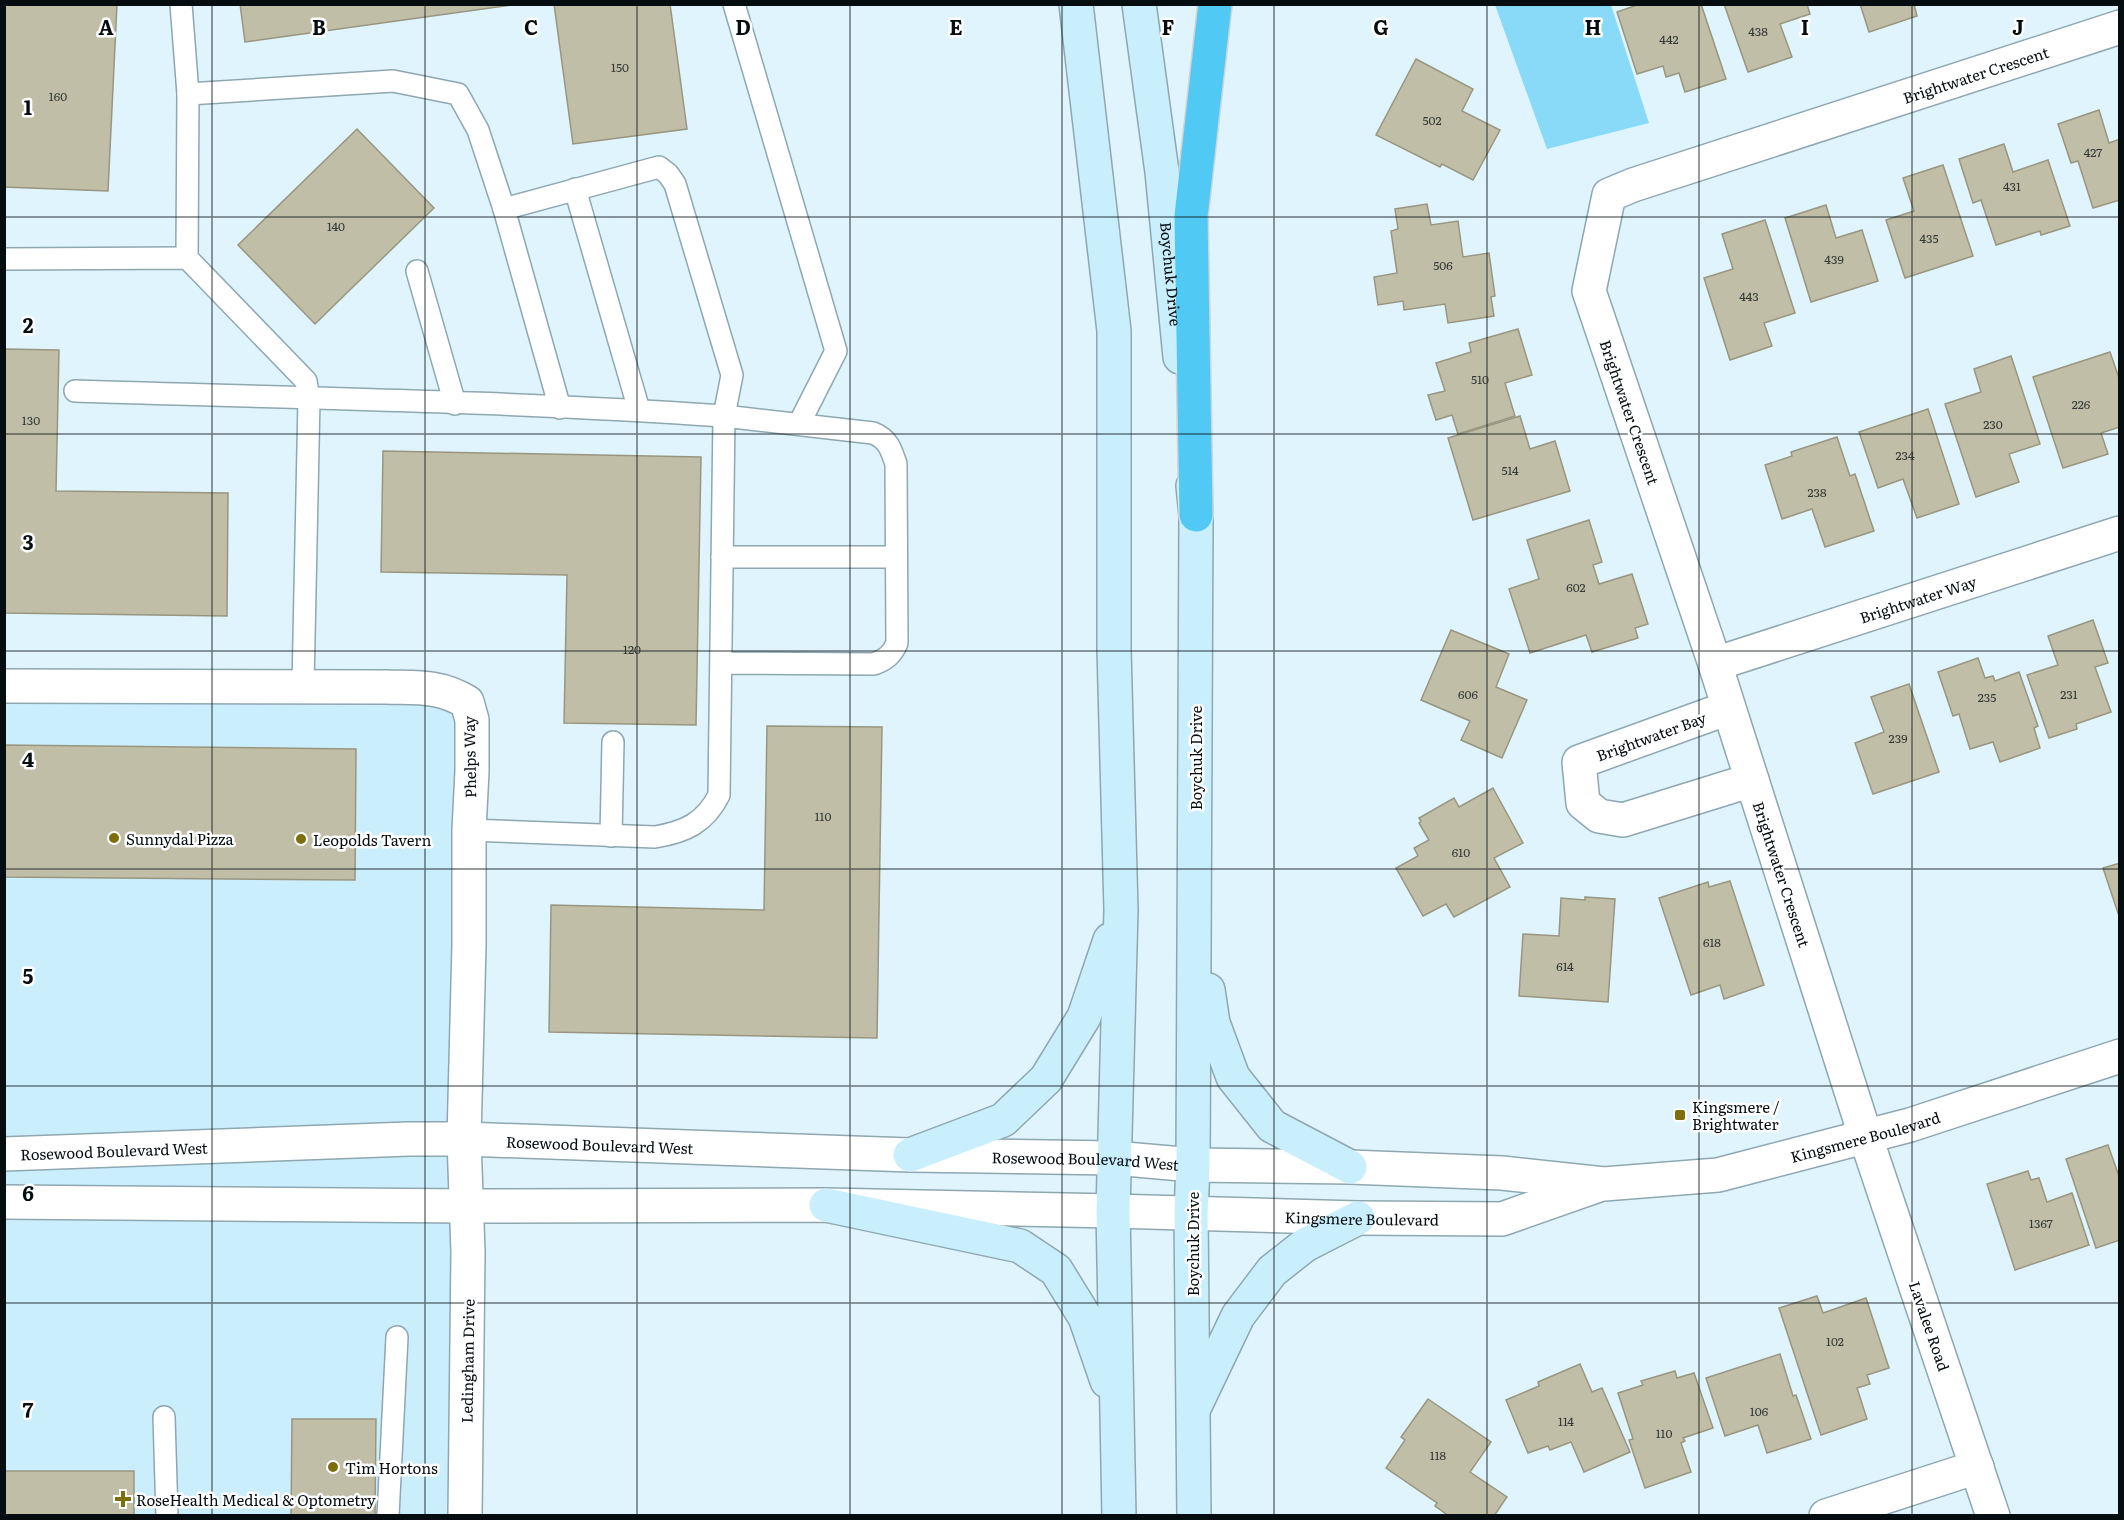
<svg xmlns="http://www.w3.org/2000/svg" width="2124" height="1520" viewBox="0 0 2124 1520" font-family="Literata,serif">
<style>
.built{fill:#cbeefd}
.green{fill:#89d9f9}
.building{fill:#c1bea7;stroke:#999680;stroke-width:1.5}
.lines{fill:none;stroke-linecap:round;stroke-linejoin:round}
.service-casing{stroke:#8ea7b1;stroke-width:24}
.minor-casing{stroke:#8ea7b1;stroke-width:36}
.tertiary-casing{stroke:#8ea7b1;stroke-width:36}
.secondary-casing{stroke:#8ea7b1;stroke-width:36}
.motorway-casing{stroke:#d2d3d4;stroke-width:36}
.service{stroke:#fff;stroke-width:21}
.minor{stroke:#fff;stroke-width:33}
.tertiary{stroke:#fff;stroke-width:33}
.secondary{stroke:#caeffc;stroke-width:33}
.motorway{stroke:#50c9f5;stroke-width:33}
.grid{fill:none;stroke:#050d11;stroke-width:1.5;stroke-opacity:0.55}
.poi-dot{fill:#7d6f0d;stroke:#fefefe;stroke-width:2}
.labels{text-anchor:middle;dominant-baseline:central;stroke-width:5;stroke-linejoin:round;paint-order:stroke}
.number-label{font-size:12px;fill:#343936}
.street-label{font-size:15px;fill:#050d11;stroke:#fefefe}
.poi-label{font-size:15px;fill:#050d11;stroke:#fefefe;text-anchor:start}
.grid-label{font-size:20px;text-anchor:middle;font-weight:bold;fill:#050d11;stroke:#fefefe;stroke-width:5;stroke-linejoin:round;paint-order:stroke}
</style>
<rect width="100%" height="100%" fill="#dff4fd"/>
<polygon class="built" points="5,686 467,702 465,1515 5,1516"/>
<polygon class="green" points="1495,5 1611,5 1649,123 1547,149"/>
<g class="building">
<polygon points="4,4 117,4 108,191 4,187"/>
<polygon points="240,4 519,4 245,42"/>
<polygon points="554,4 670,4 687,129 573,144"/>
<polygon points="1640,4 1701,4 1726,79 1685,92 1679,73 1666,77 1663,66 1637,74 1617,12"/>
<polygon points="1724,4 1807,4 1810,14 1780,24 1792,57 1748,72"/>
<polygon points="1860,4 1914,4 1917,16 1869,32"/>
<polygon points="1416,59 1473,89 1462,111 1500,130 1473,180 1442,164 1440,167 1376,135"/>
<polygon points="2099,110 2109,143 2120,139 2120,200 2093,208 2078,161 2071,163 2058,124"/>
<polygon points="357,129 434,208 315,324 238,245"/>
<polygon points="2004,144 2013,172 2048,160 2070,226 2041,235 2040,231 1996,245 1981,200 1973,203 1959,159"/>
<polygon points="1943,165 1973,256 1905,278 1886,220 1914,211 1903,178"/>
<polygon points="1427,204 1431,225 1458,221 1463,257 1489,253 1495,296 1491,297 1494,316 1448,323 1445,304 1404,310 1403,301 1378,305 1374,277 1397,273 1391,231 1398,229 1395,209"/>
<polygon points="1826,205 1836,238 1862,230 1878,281 1811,302 1785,218"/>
<polygon points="1765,220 1795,313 1764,323 1772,346 1730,360 1704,278 1733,269 1722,234"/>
<polygon points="1518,329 1532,375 1505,383 1515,416 1458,434 1452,415 1436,420 1428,395 1445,391 1436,363 1471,352 1469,343"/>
<polygon points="4,349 59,350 56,491 228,493 227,616 4,613"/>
<polygon points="2110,352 2120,381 2120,427 2101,433 2108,454 2063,468 2033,377"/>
<polygon points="2011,356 2040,444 2009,454 2019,482 1976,497 1945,404 1981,392 1974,369"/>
<polygon points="1928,409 1959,504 1917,518 1903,479 1878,488 1859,432"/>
<polygon points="1520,416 1530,449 1555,441 1570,491 1473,520 1448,438"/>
<polygon points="1837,437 1850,476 1855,474 1874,531 1825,547 1812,509 1782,519 1765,465 1792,456 1791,452"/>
<polygon points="383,451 701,457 696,725 564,723 567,575 381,572"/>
<polygon points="1589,520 1602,562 1593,565 1599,584 1632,574 1648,624 1635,628 1638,638 1592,652 1586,635 1530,653 1509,589 1539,579 1527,540"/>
<polygon points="2093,620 2108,663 2095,667 2111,712 2076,724 2077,729 2049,738 2027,675 2058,665 2048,636"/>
<polygon points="1451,630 1509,654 1496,687 1527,700 1502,758 1461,740 1470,721 1421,700"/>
<polygon points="1978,658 1985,678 1993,676 1995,681 2019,672 2038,726 2034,728 2040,748 2000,762 1993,742 1970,749 1959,714 1953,716 1938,672"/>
<polygon points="1909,684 1939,772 1873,794 1855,743 1884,732 1871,697"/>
<polygon points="767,726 882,727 877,1038 549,1032 551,905 764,910"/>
<polygon points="4,745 356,749 355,880 4,877"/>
<polygon points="1493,788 1523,843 1494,858 1510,887 1454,917 1446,904 1423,916 1396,868 1418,856 1414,848 1429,840 1419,823 1421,821 1419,818 1454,798 1459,807"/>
<polygon points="2120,863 2120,919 2103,868"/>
<polygon points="1730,881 1764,985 1724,999 1720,985 1691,995 1659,898 1708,882 1709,887"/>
<polygon points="1585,897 1615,899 1608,1002 1519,996 1523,934 1559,936 1561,898 1585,900"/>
<polygon points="2108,1145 2120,1179 2120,1240 2096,1248 2066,1159"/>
<polygon points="2028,1171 2031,1180 2039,1178 2047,1202 2072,1193 2089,1245 2015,1270 1987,1184"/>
<polygon points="1817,1296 1823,1313 1866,1298 1889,1368 1867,1375 1870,1384 1857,1388 1867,1419 1821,1435 1779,1308"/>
<polygon points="1780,1354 1793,1396 1796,1395 1811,1439 1767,1453 1758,1425 1725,1436 1706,1378"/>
<polygon points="1580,1364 1592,1392 1602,1388 1630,1452 1584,1472 1571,1442 1550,1450 1548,1446 1528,1453 1506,1400 1539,1386 1538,1382"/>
<polygon points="1675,1371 1677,1378 1694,1373 1713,1428 1683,1438 1685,1441 1681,1443 1691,1472 1645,1488 1629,1440 1633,1439 1618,1393 1643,1385 1641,1381"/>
<polygon points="1428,1399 1491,1442 1470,1472 1507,1497 1494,1516 1449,1516 1435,1506 1437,1503 1386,1468 1405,1440 1401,1437"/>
<polygon points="292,1419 376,1419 375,1516 291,1516"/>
<rect x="4" y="1471" width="130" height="45"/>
</g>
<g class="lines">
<g class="service-casing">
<g id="service">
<polyline points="181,4 188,94 187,258"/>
<polyline points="734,4 836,351 799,424"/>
<polyline points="188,94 393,81 458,94 478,130 504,209"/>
<polyline points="575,189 639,410"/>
<polyline points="4,259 187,258 306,381 309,399 303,686"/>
<polyline points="417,271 455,404"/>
<path d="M75 391C291 398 508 401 724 416L732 375 675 184 668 174 659 167 504 209 560 408"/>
<polyline points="722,557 896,557"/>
<path d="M469 830 655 837C685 832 705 823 719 795L724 416 873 433C888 439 891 449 896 464L897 643C892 655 885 660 874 664L721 663"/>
<polyline points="611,836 613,742"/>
<polyline points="164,1417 167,1516"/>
<polyline points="388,1516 397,1337"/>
</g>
</g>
<g class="minor-casing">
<g id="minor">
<path id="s1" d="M1715 664 2120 533"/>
<path d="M4 686 386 687C417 688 439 685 467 702L472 720V771L469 830V945L464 1139 468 1252 465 1516"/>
<polyline points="1728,708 1579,762 1583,803 1599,816 1623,820 1752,780"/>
<polyline points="1826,1516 1977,1467"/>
<path id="s2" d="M1993 1516 1866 1138 1715 664 1589 291 1609 195 1633 185 2120 27"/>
</g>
</g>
<g class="tertiary-casing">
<g id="tertiary">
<path id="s3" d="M4 1154 409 1139H464L910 1155 1114 1158 1193 1165 1350 1167 1502 1173 1604 1184 1718 1175 1910 1125 2120 1056"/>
<path id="s4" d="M4 1202 468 1206 826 1205 1113 1211 1358 1218 1502 1219 1596 1186"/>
</g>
</g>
<g class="secondary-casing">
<g id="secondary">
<polyline points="1076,4 1114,331 1114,649 1121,910 1113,1211 1119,1516"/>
<path id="s5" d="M1139 4 1162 172 1180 357"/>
<polyline points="1193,486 1196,515 1193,1165 1191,1214 1194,1516"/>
<polyline points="1208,990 1213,1023 1233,1077 1272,1126 1350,1167"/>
<polyline points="910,1155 1003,1120 1046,1079 1084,1017 1110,940"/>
<polyline points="826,1205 1020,1246 1056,1270 1085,1317 1107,1381"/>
<polyline points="1195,1406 1238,1316 1272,1271 1305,1245 1358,1218"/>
</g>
</g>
<g class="motorway-casing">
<polyline id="motorway" points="1196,515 1191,216 1215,4"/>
</g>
<use href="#service" class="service"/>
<use href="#minor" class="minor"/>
<use href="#tertiary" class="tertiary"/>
<use href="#secondary" class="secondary"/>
<use href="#motorway" class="motorway"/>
</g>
<path class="grid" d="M212 4V1516M425 4V1516M637 4V1516M850 4V1516M1062 4V1516M1274 4V1516M1487 4V1516M1699 4V1516M1912 4V1516M4 217H2120M4 434H2120M4 651H2120M4 869H2120M4 1086H2120M4 1303H2120"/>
<g class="poi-dot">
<circle cx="114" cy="838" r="6"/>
<circle cx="301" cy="839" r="6"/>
<rect x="1674" y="1109" width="12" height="12" rx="3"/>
<circle cx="333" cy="1467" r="6"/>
<path d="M120 1490h6v6h6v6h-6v6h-6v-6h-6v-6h6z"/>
</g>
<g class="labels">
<g class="number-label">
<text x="1758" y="31">438</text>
<text x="1669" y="39">442</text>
<text x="620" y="67">150</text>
<text x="58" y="96">160</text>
<text x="1432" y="120">502</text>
<text x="2093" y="152">427</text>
<text x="2012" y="186">431</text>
<text x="336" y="226">140</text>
<text x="1929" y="238">435</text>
<text x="1834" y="259">439</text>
<text x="1443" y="265">506</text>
<text x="1749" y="296">443</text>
<text x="1480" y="379">510</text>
<text x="2081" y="404">226</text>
<text x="31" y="420">130</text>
<text x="1993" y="424">230</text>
<text x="1905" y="455">234</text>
<text x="1510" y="470">514</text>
<text x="1817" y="492">238</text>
<text x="1576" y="587">602</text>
<text x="632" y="649">120</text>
<text x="1468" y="694">606</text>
<text x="2069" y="694">231</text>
<text x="1987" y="697">235</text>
<text x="1898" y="738">239</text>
<text x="823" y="816">110</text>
<text x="1461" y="852">610</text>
<text x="1712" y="942">618</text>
<text x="1565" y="966">614</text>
<text x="2041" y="1223">1367</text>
<text x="1835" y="1341">102</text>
<text x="1759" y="1411">106</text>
<text x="1566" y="1421">114</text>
<text x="1664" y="1433">110</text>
<text x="1438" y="1455">118</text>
</g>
<g class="street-label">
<text stroke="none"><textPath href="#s2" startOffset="1774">Brightwater Crescent</textPath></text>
<text stroke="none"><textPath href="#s5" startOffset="272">Boychuk Drive</textPath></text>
<text transform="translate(1630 412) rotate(71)">Brightwater Crescent</text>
<text stroke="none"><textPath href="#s1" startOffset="213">Brightwater Way</textPath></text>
<text transform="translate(1651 736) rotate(-20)">Brightwater Bay</text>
<text transform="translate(469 757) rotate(-91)">Phelps Way</text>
<text transform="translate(1195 758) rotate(-90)">Boychuk Drive</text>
<text transform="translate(1782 874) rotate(72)">Brightwater Crescent</text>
<text stroke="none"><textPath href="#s3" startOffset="1868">Kingsmere Boulevard</textPath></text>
<text stroke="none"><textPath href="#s3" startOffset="596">Rosewood Boulevard West</textPath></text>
<text stroke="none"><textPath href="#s3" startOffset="110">Rosewood Boulevard West</textPath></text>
<text stroke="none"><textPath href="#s3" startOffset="1082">Rosewood Boulevard West</textPath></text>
<text stroke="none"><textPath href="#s4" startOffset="1358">Kingsmere Boulevard</textPath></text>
<text transform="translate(1192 1244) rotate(-90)">Boychuk Drive</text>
<text transform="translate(1930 1326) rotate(71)">Lavalee Road</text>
<text transform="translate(467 1361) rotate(-89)">Ledingham Drive</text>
</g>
<g class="poi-label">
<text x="126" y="838">Sunnydal Pizza</text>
<text x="313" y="839">Leopolds Tavern</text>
<text x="1692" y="1106">Kingsmere /<tspan x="1692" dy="17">Brightwater</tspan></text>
<text x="345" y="1467">Tim Hortons</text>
<text x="136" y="1499">RoseHealth Medical &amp; Optometry</text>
</g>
</g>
<g class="grid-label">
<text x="106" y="35">A</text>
<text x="319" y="35">B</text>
<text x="531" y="35">C</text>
<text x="743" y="35">D</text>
<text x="956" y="35">E</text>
<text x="1168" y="35">F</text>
<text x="1381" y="35">G</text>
<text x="1593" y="35">H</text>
<text x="1805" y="35">I</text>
<text x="2018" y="35">J</text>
<text x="28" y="115">1</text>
<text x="28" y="333">2</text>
<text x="28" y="550">3</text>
<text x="28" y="767">4</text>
<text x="28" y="984">5</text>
<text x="28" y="1201">6</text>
<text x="28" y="1418">7</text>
</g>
<rect width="2124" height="1520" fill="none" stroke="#050d11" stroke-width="12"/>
</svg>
